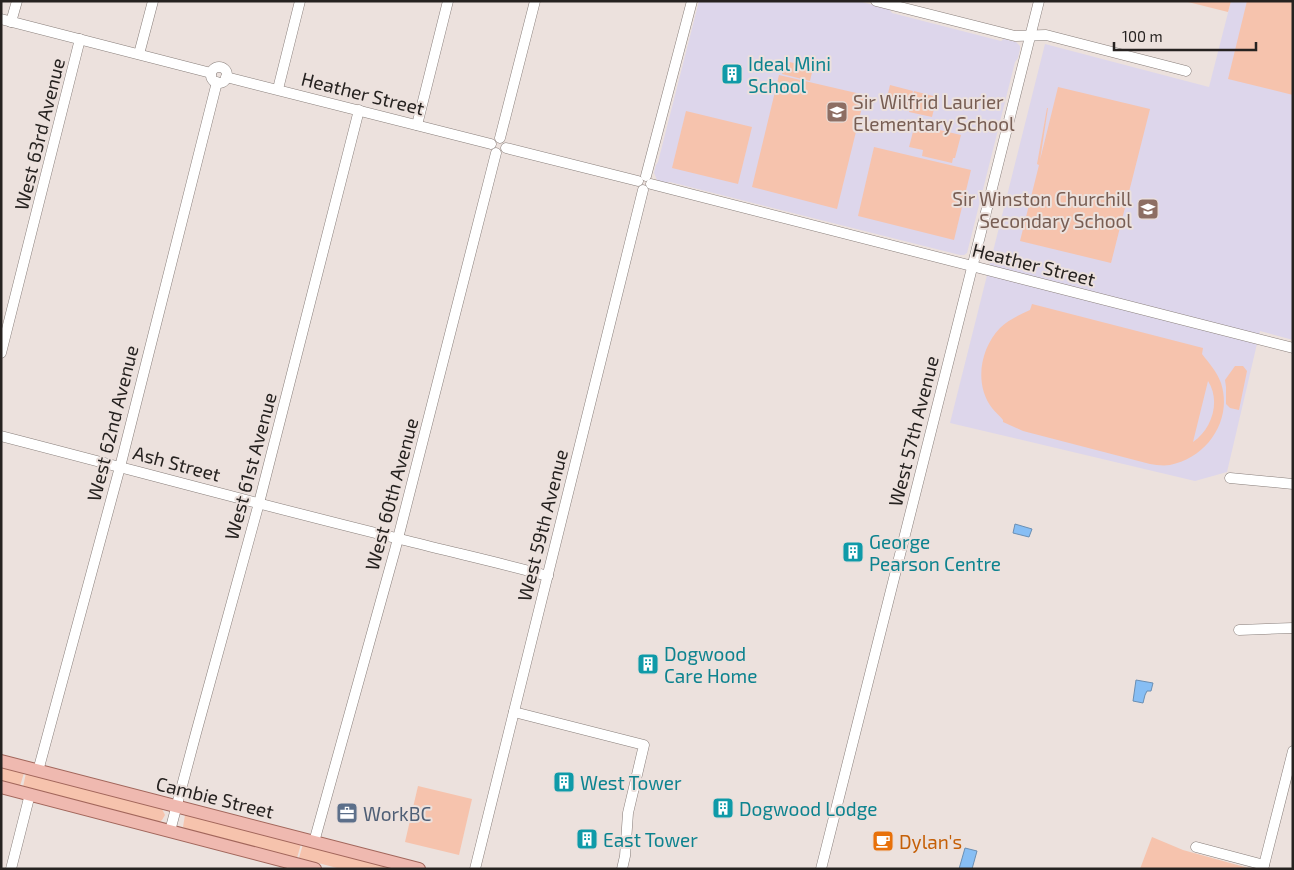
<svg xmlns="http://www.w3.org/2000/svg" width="1294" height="870" viewBox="0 0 1294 870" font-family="'Exo 2',sans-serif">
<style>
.education{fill:#ddd6eb}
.green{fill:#f6c3ad;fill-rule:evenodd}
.water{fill:#87bef4;stroke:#6a8fb4}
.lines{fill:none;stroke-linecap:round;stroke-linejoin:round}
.minor-casing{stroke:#887e7a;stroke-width:11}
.major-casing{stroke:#a2665b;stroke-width:14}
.minor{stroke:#fff;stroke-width:10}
.major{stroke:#efb9b0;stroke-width:12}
.labels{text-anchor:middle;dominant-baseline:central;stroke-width:4;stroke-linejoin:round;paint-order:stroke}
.culture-label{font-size:19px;fill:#0d838f;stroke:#ece1dd;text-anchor:start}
.street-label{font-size:19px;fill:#262220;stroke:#ece1dd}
.education-label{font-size:19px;fill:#785e54;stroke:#ece1dd;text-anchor:start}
.service-label{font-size:19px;fill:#4e5e75;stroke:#ece1dd;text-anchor:start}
.food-label{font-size:19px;fill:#c56008;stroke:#ece1dd;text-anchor:start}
</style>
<rect width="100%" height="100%" fill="#ece1dd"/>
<g class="education">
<polygon points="699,1 858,1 889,9 892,13 1001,41 1004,39 1016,42 1020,46 1020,49 1018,58 1015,62 967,253 964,255 960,255 670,182 666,183 657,180 654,173 656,165 658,162"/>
<polygon points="1231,1 1293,1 1293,340 1260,331 1227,472 1195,481 950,423 1045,44 1209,87"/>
</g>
<g class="green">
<polygon points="1184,1 1231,1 1228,12"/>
<polygon points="1247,1 1293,1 1293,95 1228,79"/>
<polygon points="786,61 813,68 810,81 782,74"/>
<polygon points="779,75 865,95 837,209 752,187"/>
<polygon points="890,85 913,91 908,111 885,106"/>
<polygon points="1058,87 1150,109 1111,263 1020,241 1039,165 1037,164 1047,108 1048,108 1040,160"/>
<polygon points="914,91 937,97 932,117 909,112"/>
<polygon points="686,111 752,127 738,184 672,168"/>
<polygon points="927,127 961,135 955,158 953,158 952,163 922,156 923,150 909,147 914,128 926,131"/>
<polygon points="874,147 971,170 954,240 858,216"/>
<path d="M1032 304 1203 348 1202 354C1209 363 1217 372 1221 383 1233 420 1207 458 1170 465 1163 466 1156 465 1150 464L1023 431 1003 422V420C1000 416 995 412 992 408 974 384 980 349 1000 328 1008 320 1019 315 1030 310ZM1208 381C1221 401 1212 429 1193 442Z"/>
<polygon points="1235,366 1243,366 1247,371 1239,410 1230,408 1226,404 1226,387 1225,380"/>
<polygon points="1,767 24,773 20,786 1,782"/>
<polygon points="26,773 162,809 165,815 162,820 159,822 23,787"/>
<polygon points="418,786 472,799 459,855 405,842"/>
<polygon points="185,815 188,815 301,844 297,858 187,829 183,827"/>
<polygon points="1152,837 1183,850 1252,869 1140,869"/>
<polygon points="303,844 400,869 341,869 299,858"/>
</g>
<g class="water">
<polygon points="1015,524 1032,529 1029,537 1013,533"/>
<polygon points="1136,680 1153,683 1151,691 1147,691 1145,695 1143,703 1133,701"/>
<polygon points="965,848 977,851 972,869 959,869"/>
</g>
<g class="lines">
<g class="minor-casing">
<g id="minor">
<polyline points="876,1 1015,36 1046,35 1186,71"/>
<polyline points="1,19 211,73"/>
<polyline points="11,22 17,1"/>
<polyline points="139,54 153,1"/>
<circle cx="219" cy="75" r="8"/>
<polyline points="226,77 491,144"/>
<polyline points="278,89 300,1"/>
<polyline points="417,125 448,1"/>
<polyline points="500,138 535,1"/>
<polyline points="506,148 638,181"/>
<polyline points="646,176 692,1"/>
<polyline points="651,184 1293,348"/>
<polyline points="1,353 80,39"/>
<path d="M1 436C137 471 272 508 408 541 455 553 501 563 548 576"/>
<polyline points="1230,478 1293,484"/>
<polyline points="1239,630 1293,628"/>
<polyline points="514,712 644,745 628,813 625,856 622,869"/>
<polyline points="38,771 120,467 217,82"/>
<polyline points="170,831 196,733 259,503 359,110"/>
<polyline points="314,842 395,550 496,153"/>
<polyline points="1196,847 1264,865"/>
<polyline points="11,869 30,794"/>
<polyline points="475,869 643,190"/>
<polyline points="821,869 1039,1"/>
<polyline points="1263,869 1293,751"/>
</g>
</g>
<g class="major-casing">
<g id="major">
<polyline points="1,761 419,869"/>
<polyline points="1,787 315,869"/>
</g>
</g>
<use href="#minor" class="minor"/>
<use href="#major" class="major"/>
</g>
<defs>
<g id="building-square" transform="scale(1.125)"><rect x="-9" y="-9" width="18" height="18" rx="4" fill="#0f9aa8" stroke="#ece1dd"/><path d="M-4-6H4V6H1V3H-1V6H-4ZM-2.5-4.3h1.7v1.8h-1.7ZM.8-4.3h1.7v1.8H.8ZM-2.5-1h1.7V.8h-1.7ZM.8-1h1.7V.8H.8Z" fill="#fff"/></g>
<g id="school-square" transform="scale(1.125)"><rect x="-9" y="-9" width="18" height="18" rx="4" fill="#8d6e63" stroke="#ece1dd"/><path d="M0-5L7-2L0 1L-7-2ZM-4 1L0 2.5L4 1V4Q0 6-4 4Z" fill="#fff"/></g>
<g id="office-square" transform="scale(1.125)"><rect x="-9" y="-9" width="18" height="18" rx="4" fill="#5c6f8a" stroke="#ece1dd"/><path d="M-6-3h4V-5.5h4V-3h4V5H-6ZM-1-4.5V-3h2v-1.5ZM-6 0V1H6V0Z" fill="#fff"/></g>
<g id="cafe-square" transform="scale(1.125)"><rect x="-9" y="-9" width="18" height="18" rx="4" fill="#e8710a" stroke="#ece1dd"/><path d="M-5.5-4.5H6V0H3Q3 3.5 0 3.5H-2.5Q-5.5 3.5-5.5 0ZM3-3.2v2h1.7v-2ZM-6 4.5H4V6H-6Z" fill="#fff"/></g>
</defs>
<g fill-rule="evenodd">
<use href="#building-square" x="732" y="74"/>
<use href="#school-square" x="837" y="112"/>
<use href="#school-square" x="1148" y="209"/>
<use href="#building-square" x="853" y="552"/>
<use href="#building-square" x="648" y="664"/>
<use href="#building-square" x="564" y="782"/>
<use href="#building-square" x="723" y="808"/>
<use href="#office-square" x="347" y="813"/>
<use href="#building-square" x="587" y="839"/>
<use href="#cafe-square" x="883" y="841"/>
</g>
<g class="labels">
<g class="culture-label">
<text x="748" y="63">Ideal Mini<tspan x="748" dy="22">School</tspan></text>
<text x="869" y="541">George<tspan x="869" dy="22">Pearson Centre</tspan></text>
<text x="664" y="653">Dogwood<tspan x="664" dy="22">Care Home</tspan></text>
<text x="580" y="782">West Tower</text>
<text x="739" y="808">Dogwood Lodge</text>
<text x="603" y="839">East Tower</text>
</g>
<g class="street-label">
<text transform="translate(363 93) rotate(14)">Heather Street</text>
<text transform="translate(39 134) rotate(-76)">West 63rd Avenue</text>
<text transform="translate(1034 264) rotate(14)">Heather Street</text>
<text transform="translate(112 423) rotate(-76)">West 62nd Avenue</text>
<text transform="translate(913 431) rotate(-76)">West 57th Avenue</text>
<text transform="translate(177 463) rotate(15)">Ash Street</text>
<text transform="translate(250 466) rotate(-75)">West 61st Avenue</text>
<text transform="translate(391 494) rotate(-75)">West 60th Avenue</text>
<text transform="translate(542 525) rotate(-76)">West 59th Avenue</text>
<text transform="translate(215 797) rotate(14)">Cambie Street</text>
</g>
<g class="education-label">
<text x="853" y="101">Sir Wilfrid Laurier<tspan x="853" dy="22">Elementary School</tspan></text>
<text x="1132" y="198" text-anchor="end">Sir Winston Churchill<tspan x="1132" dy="22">Secondary School</tspan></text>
</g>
<g class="service-label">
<text x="363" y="813">WorkBC</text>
</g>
<g class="food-label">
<text x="899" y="841">Dylan's</text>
</g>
</g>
<rect width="1294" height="870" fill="none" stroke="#262220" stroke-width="5"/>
<path d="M1114 42v8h142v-8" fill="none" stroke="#262220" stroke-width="2.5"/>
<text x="1122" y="42" font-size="15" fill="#262220" stroke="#ece1dd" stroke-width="4" paint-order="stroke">100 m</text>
</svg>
